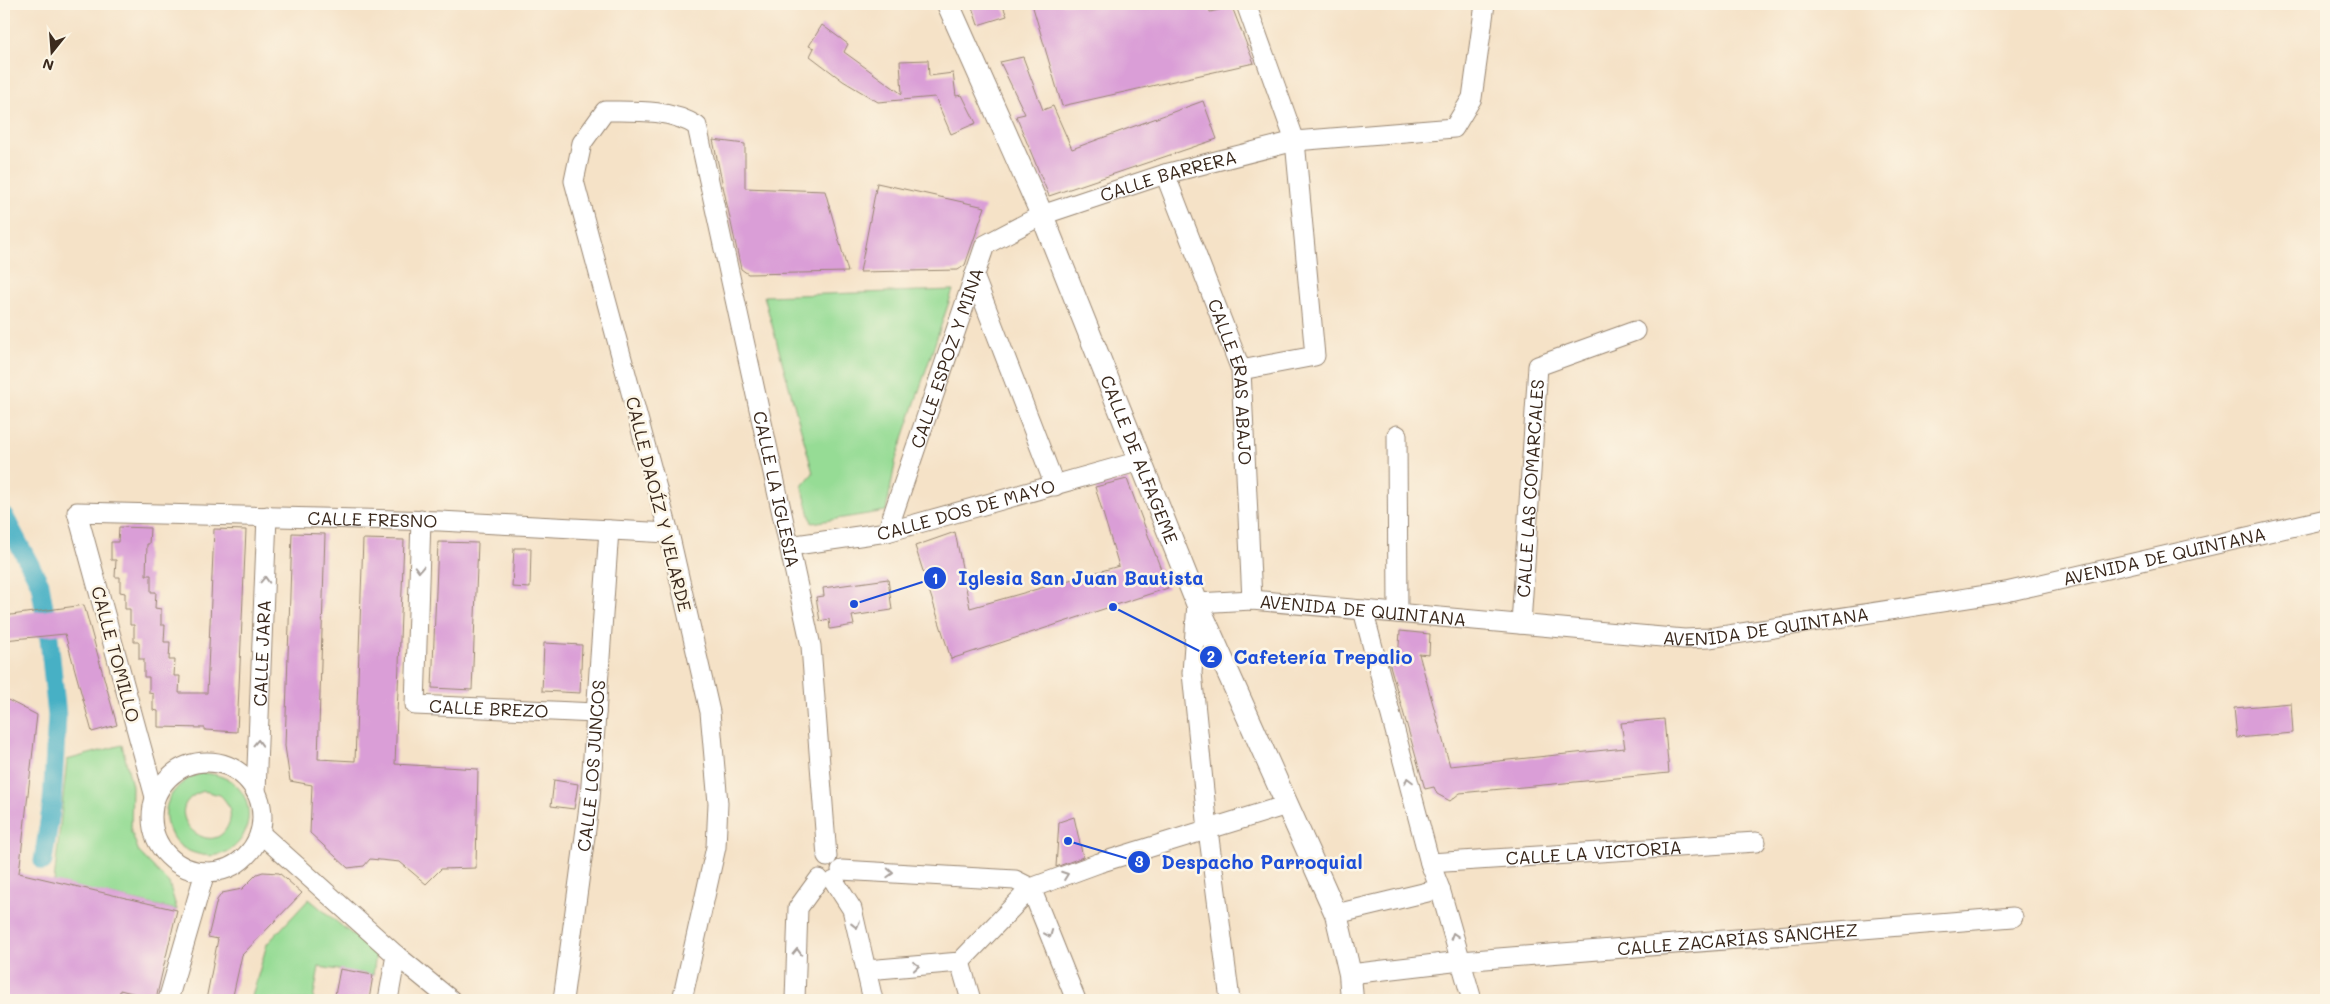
<svg xmlns="http://www.w3.org/2000/svg" width="2330" height="1004" viewBox="0 0 2330 1004" font-family="Mali,sans-serif">
<style>
.green{fill:#96dc95;stroke:#68835a;fill-rule:evenodd}
.lines{fill:none;stroke-linecap:round;stroke-linejoin:round}
.canal{stroke:#46b0c5;stroke-width:19}
.building{fill:#da9ed7}
.minor-casing{stroke:#988672;stroke-width:21}
.tertiary-casing{stroke:#988672;stroke-width:24}
.minor{stroke:#fff;stroke-width:19}
.tertiary{stroke:#fff;stroke-width:22}
.oneway{stroke:#a79f9a}
.labels{text-anchor:middle;dominant-baseline:central;stroke-width:5;stroke-linejoin:round;paint-order:stroke}
.street-label{font-size:18px;fill:#3b2a1e;stroke:#fcf5e5}
.leader{fill:none;stroke:#1d4ed8;stroke-width:2}
.callout-dot{fill:#1d4ed8;stroke:#fcf5e5;stroke-width:2}
.mark-label{font-size:15px;text-anchor:middle;font-weight:bold;fill:#fff}
.callout-label{font-size:19px;text-anchor:middle;font-weight:bold;fill:#1d4ed8;stroke:#fcf5e5;stroke-width:5;stroke-linejoin:round;paint-order:stroke}
</style>
<rect width="100%" height="100%" fill="#fcf5e5"/>
<filter id="ink" filterUnits="userSpaceOnUse"><feTurbulence type="fractalNoise" baseFrequency=".02" numOctaves="2"/><feDisplacementMap in="SourceGraphic" scale="10" xChannelSelector="R" yChannelSelector="G"/><feConvolveMatrix kernelMatrix="1 2 1 2 8 2 1 2 1" color-interpolation-filters="sRGB"/></filter>
<filter id="wash" filterUnits="userSpaceOnUse"><feTurbulence type="fractalNoise" baseFrequency=".0096" numOctaves="4" result="noise"/><feDisplacementMap in="SourceGraphic" scale="20" xChannelSelector="R" yChannelSelector="G"/><feGaussianBlur stdDeviation="1.12" result="paint"/><feColorMatrix in="noise" values="0 0 0 0 0 0 0 0 0 0 0 0 0 0 0 0 0 1.4 0 .05"/><feComposite in="paint" operator="in"/></filter>
<g filter="url(#wash)">
<rect width="100%" height="100%" fill="#f5e2c7"/>
<g class="green">
<polygon points="953,290 896,459 886,511 812,523 802,486 813,473 764,296"/>
<polygon points="122,745 132,786 131,831 139,852 169,883 177,910 54,882 67,760"/>
<path d="M202 773C273 776 255 869 198 854 186 851 176 845 171 834 156 806 175 781 202 773ZM204 791 220 795C228 802 233 812 229 823 213 866 152 807 204 791Z"/>
<polygon points="309,899 376,954 373,975 319,967 313,1000 251,1000 267,944"/>
</g>
<g class="lines">
<polyline class="canal" points="4,516 40,584 49,638 57,716 52,803 43,861"/>
</g>
<g id="blocks">
<g class="building">
<polygon points="971,4 1002,4 1007,16 978,25"/>
<polygon points="1032,4 1208,4 1210,12 1232,7 1254,63 1062,106"/>
<polygon points="822,25 848,44 844,52 902,94 900,61 928,60 929,76 953,73 956,96 962,95 976,123 951,134 935,97 878,102 843,81 810,56 814,48 809,46"/>
<polygon points="1023,57 1043,110 1053,106 1072,149 1203,101 1217,139 1049,196 1016,116 1025,114 1000,62"/>
<polygon points="713,140 745,144 745,188 825,191 848,272 748,274 741,269"/>
<polygon points="877,183 985,207 965,265 958,270 860,272"/>
<polygon points="1127,479 1168,588 951,659 915,546 955,532 970,608 1119,566 1095,487"/>
<polygon points="119,527 150,528 149,544 147,544 146,575 151,575 151,592 156,592 155,608 161,609 161,625 165,625 164,642 170,642 169,660 175,660 174,676 180,676 179,693 207,693 214,529 246,530 237,732 205,730 205,728 158,727 158,711 153,710 153,694 149,693 149,677 144,677 144,659 139,659 139,642 134,642 134,625 130,625 130,609 125,609 125,593 120,592 120,577 115,577 116,560 111,560 111,542 118,542"/>
<polygon points="292,533 325,534 318,759 355,761 363,539 404,540 395,764 478,769 476,868 441,869 426,884 400,862 370,859 364,866 348,868 310,833 312,785 290,781 285,746"/>
<polygon points="438,542 478,543 472,690 432,688"/>
<polygon points="514,548 531,548 530,588 512,587"/>
<polygon points="888,579 892,610 852,616 854,625 830,629 829,619 820,621 816,597 824,596 823,588"/>
<polygon points="84,605 117,725 92,732 65,634 4,640 4,616"/>
<polygon points="1400,631 1430,634 1429,655 1419,654 1450,766 1625,748 1621,723 1664,719 1669,773 1460,793 1450,801 1437,794 1434,787 1425,789 1389,662 1398,660"/>
<polygon points="544,643 582,645 580,693 542,691"/>
<polygon points="4,698 37,715 19,873 177,910 156,999 120,990 119,1000 4,1000"/>
<polygon points="2291,703 2293,733 2237,738 2234,708"/>
<polygon points="554,780 578,784 574,809 551,806"/>
<polygon points="1074,817 1083,857 1056,867 1059,822"/>
<polygon points="263,872 279,873 302,893 242,955 232,1000 206,1000 218,939 208,937 217,900 222,893 242,889 257,874"/>
<polygon points="340,969 373,975 369,1000 334,1000"/>
</g>
</g>
</g>
<g filter="url(#ink)">
<use href="#blocks" fill-opacity="0" stroke="#988672" stroke-width="1"/>
<g class="lines">
<g class="minor-casing">
<g id="minor">
<path id="s1" d="M1165 174 1241 370 1252 600"/>
<polyline points="974,276 1055,486"/>
<polyline points="1241,370 1315,356 1295,141 1246,4"/>
<polyline points="1397,435 1398,613"/>
<path id="s2" d="M421 520 415 705 596 713"/>
<path id="s3" d="M887 532 985 245 1042 215 1165 174 1295 141 1454 128 1472 98 1485 4"/>
<path id="s4" d="M789 546 887 532 1140 461"/>
<polyline points="1363,610 1430,863 1440,889 1472,1000"/>
<path id="s5" d="M1521 624 1538 366 1635 331"/>
<circle cx="207" cy="817" r="55"/>
<path id="s6" d="M256 792 267 516"/>
<path id="s7" d="M155 797 77 512 440 521 669 533"/>
<polyline points="260,833 396,955 451,1000"/>
<path id="s8" d="M1430 863 1756 842"/>
<polyline points="841,870 1015,880 1031,888 1099,863 1287,805"/>
<polyline points="834,881 852,909 873,1000"/>
<polyline points="1336,914 1440,889"/>
<polyline points="960,962 971,1000"/>
<polyline points="867,970 960,962 1031,888 1076,1000"/>
<path id="s9" d="M1350 974 1461 961 2013 917"/>
<polyline points="168,1000 205,872"/>
<polyline points="388,1000 396,955"/>
<path id="s10" d="M563 1000 590 799 609 530"/>
<path id="s11" d="M682 1000 716 847 718 803 710 712 669 533 574 181 582 143 605 111C636 111 670 109 697 126L811 646 827 857"/>
<polyline points="795,1000 798,908 819,879"/>
<path id="s12" d="M1230 1000 1208 830 1192 673 1197 603 1252 600 1684 639 1709 638 2006 592 2326 519"/>
</g>
</g>
<g class="tertiary-casing">
<g id="tertiary">
<path id="s13" d="M948 4 1042 215 1197 603 1336 914 1350 974 1352 1000"/>
</g>
</g>
<use href="#minor" class="minor"/>
<use href="#tertiary" class="tertiary"/>
</g>
<defs><path id="oneway-chevron" d="M-2-3.5L2.5 0L-2 3.5" fill="none" stroke-width="1.6" stroke-linecap="round" stroke-linejoin="round" transform="scale(1.25)"/></defs>
<g class="oneway">
<use href="#oneway-chevron" transform="translate(419 569) rotate(92)"/>
<use href="#oneway-chevron" transform="translate(265 580) rotate(-88)"/>
<use href="#oneway-chevron" transform="translate(258 743) rotate(-88)"/>
<use href="#oneway-chevron" transform="translate(1408 781) rotate(-105)"/>
<use href="#oneway-chevron" transform="translate(890 873) rotate(3)"/>
<use href="#oneway-chevron" transform="translate(1065 875) rotate(-20)"/>
<use href="#oneway-chevron" transform="translate(856 925) rotate(76)"/>
<use href="#oneway-chevron" transform="translate(1049 934) rotate(68)"/>
<use href="#oneway-chevron" transform="translate(1454 936) rotate(-107)"/>
<use href="#oneway-chevron" transform="translate(797 952) rotate(-88)"/>
<use href="#oneway-chevron" transform="translate(916 966) rotate(-5)"/>
</g>
</g>
<g class="labels">
<g class="street-label">
<text stroke="none"><textPath href="#s3" startOffset="500">CALLE BARRERA</textPath></text>
<text stroke="none"><textPath href="#s3" startOffset="184">CALLE ESPOZ Y MINA</textPath></text>
<text stroke="none"><textPath href="#s1" startOffset="220">CALLE ERAS ABAJO</textPath></text>
<text stroke="none"><textPath href="#s13" startOffset="494">CALLE DE ALFAGEME</textPath></text>
<text stroke="none"><textPath href="#s5" startOffset="136">CALLE LAS COMARCALES</textPath></text>
<text stroke="none"><textPath href="#s11" startOffset="1385">CALLE LA IGLESIA</textPath></text>
<text transform="translate(659 504) rotate(76)">CALLE DAOÍZ Y VELARDE</text>
<text stroke="none"><textPath href="#s4" startOffset="181">CALLE DOS DE MAYO</textPath></text>
<text stroke="none"><textPath href="#s7" startOffset="591">CALLE FRESNO</textPath></text>
<text stroke="none"><textPath href="#s12" startOffset="1376">AVENIDA DE QUINTANA</textPath></text>
<text stroke="none"><textPath href="#s12" startOffset="566">AVENIDA DE QUINTANA</textPath></text>
<text stroke="none"><textPath href="#s12" startOffset="971">AVENIDA DE QUINTANA</textPath></text>
<text transform="translate(116 654) rotate(75)">CALLE TOMILLO</text>
<text stroke="none"><textPath href="#s6" startOffset="139">CALLE JARA</textPath></text>
<text stroke="none"><textPath href="#s2" startOffset="259">CALLE BREZO</textPath></text>
<text stroke="none"><textPath href="#s10" startOffset="236">CALLE LOS JUNCOS</textPath></text>
<text stroke="none"><textPath href="#s8" startOffset="164">CALLE LA VICTORIA</textPath></text>
<text stroke="none"><textPath href="#s9" startOffset="389">CALLE ZACARÍAS SÁNCHEZ</textPath></text>
</g>
</g>
<path class="leader" d="M854 604L935 578M1113 607L1211 657M1068 841L1139 862"/>
<g class="callout-dot">
<circle cx="854" cy="604" r="5"/>
<circle cx="1113" cy="607" r="5"/>
<circle cx="1068" cy="841" r="5"/>
<circle cx="935" cy="578" r="12"/>
<circle cx="1211" cy="657" r="12"/>
<circle cx="1139" cy="862" r="12"/>
</g>
<g class="mark-label">
<text x="935" y="584">1</text>
<text x="1211" y="662">2</text>
<text x="1139" y="867">3</text>
</g>
<g class="callout-label">
<text x="1081" y="585">Iglesia San Juan Bautista</text>
<text x="1323" y="664">Cafetería Trepalio</text>
<text x="1262" y="869">Despacho Parroquial</text>
</g>
<rect width="2330" height="1004" fill="none" stroke="#fcf5e5" stroke-width="20"/>
<g transform="translate(52 52) rotate(197)" stroke="#fcf5e5" stroke-width="4" paint-order="stroke">
<path d="M0-4L9 19L0 12L-9 19Z" fill="#3b2a1e"/>
<text y="-8" font-size="14" font-weight="bold" text-anchor="middle" fill="#3b2a1e">N</text>
</g>
</svg>
